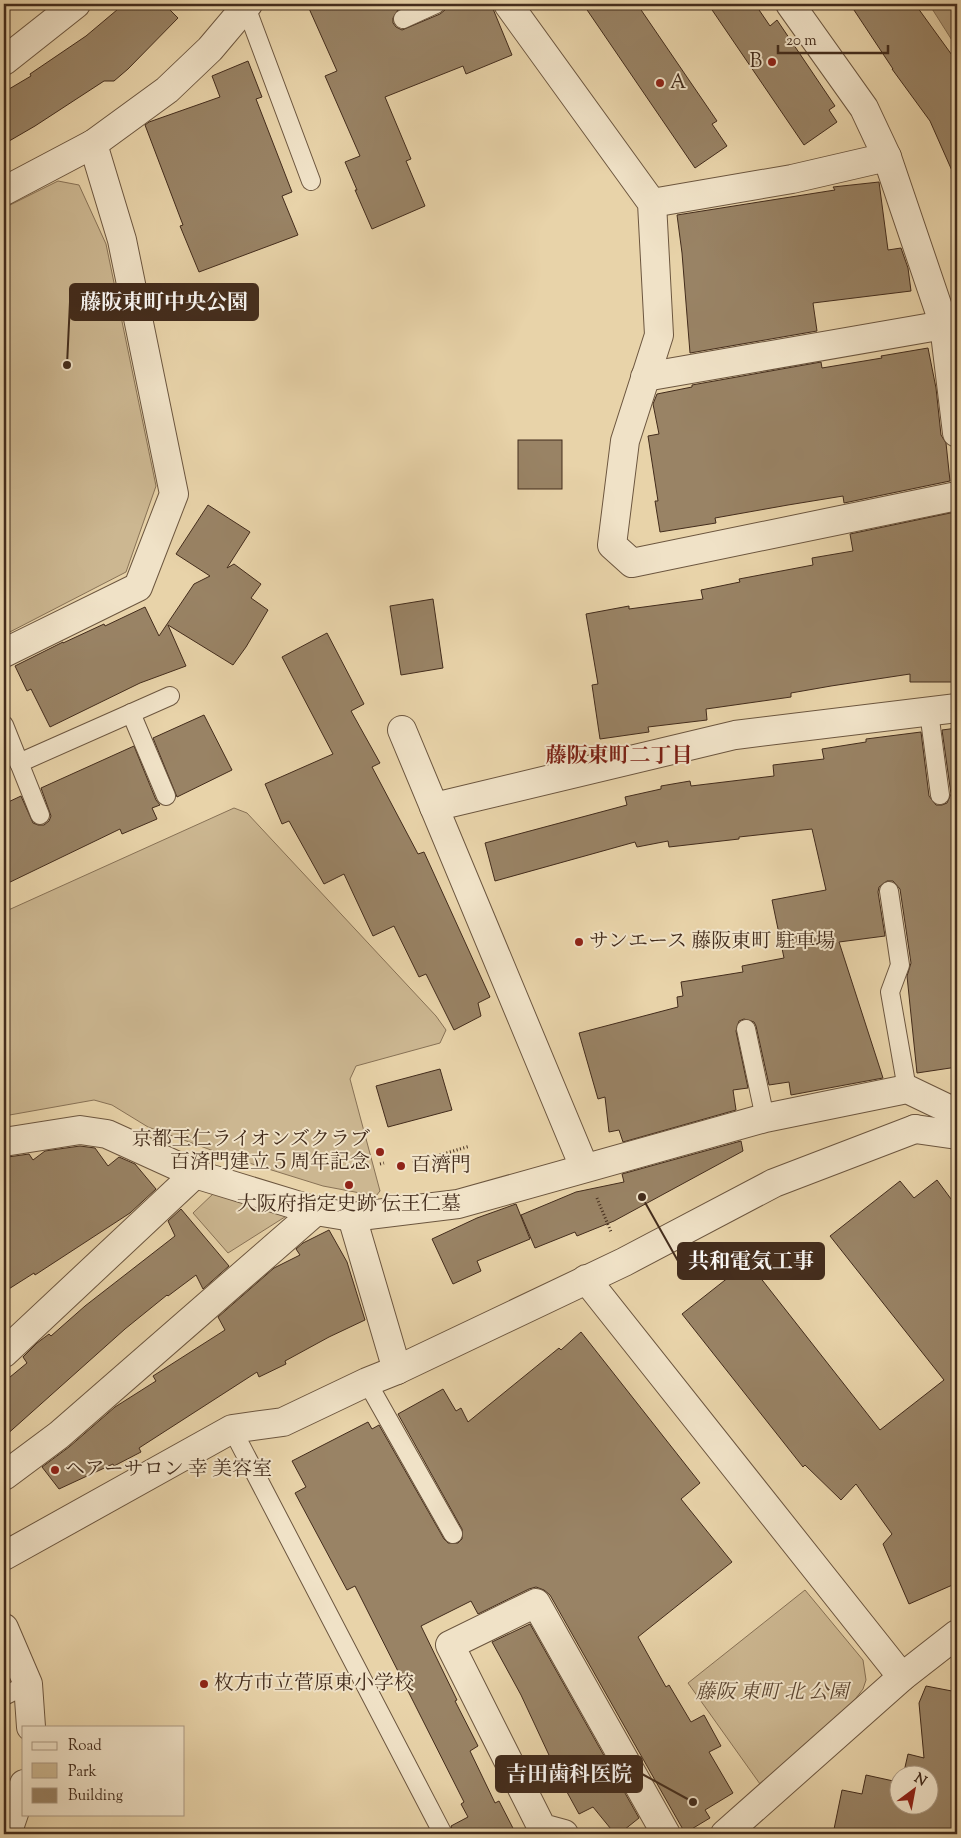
<svg xmlns="http://www.w3.org/2000/svg" width="961" height="1838" viewBox="0 0 961 1838" font-family="'Sorts Mill Goudy','Noto Serif JP',serif">
<style>
.green{fill:#ccb791;stroke:#887256}
.water{fill:#b09a79;stroke:#846e54}
.building{fill:#998365;stroke:#432c1c}
.lines{fill:none;stroke-linecap:round;stroke-linejoin:round}
.service-casing{stroke:#6c563f;stroke-width:20}
.minor-casing{stroke:#6c563f;stroke-width:30}
.tertiary-casing{stroke:#6c563f;stroke-width:30}
.path{stroke:#432c1c;stroke-width:3;stroke-dasharray:1 2.5;stroke-linecap:butt}
.service{stroke:#f0e2c7;stroke-width:18}
.minor{stroke:#f0e2c7;stroke-width:28}
.tertiary{stroke:#f0e2c7;stroke-width:28}
.poi-dot{fill:#8f2418;stroke:#f0e2c7;stroke-width:2}
.labels{text-anchor:middle;dominant-baseline:central;stroke-width:4;stroke-linejoin:round;paint-order:stroke}
.poi-label{font-size:20px;fill:#432c1c;stroke:#f0e2c7;text-anchor:start}
.park-label{font-size:20px;font-style:italic;fill:#5e4833;stroke:#f0e2c7}
.neighbourhood-label{font-size:21px;font-weight:bold;fill:#7a1f14;stroke:#f0e2c7}
.leader{fill:none;stroke:#432c1c;stroke-width:2}
.callout-dot{fill:#432c1c;stroke:#f0e2c7;stroke-width:2}
.callout{fill:#432c1c;stroke:#432c1c;stroke-width:2}
.callout-label{font-size:21px;text-anchor:middle;font-weight:bold;fill:#fff}
</style>
<rect width="100%" height="100%" fill="#e8d3a9"/>
<filter id="stains"><feTurbulence type="fractalNoise" baseFrequency=".004" numOctaves="4"/><feColorMatrix values="0 0 0 0 .2 0 0 0 0 .09 0 0 0 0 .02 0 0 0 .5 -.17"/></filter>
<radialGradient id="worn" r=".72"><stop offset=".6" stop-color="#630" stop-opacity="0"/><stop offset="1" stop-color="#630" stop-opacity=".3"/></radialGradient>
<g class="green">
<polygon points="58,181 79,185 106,244 156,486 126,572 4,635 4,208"/>
<polygon points="234,808 247,813 436,1016 446,1030 440,1043 356,1066 350,1079 380,1191 376,1196 323,1186 233,1158 148,1127 112,1105 94,1100 4,1116 4,912"/>
<polygon points="215,1192 288,1215 228,1253 193,1213"/>
<polygon points="805,1590 863,1660 866,1680 863,1689 853,1702 760,1784 688,1683"/>
</g>
<polygon class="water" points="929,4 957,4 957,45 955,45"/>
<g class="building">
<polygon points="124,4 164,4 178,18 128,69 114,81 104,81 35,126 4,144 4,92 31,76 30,74 86,36"/>
<polygon points="307,4 411,4 398,10 393,18 393,23 396,27 402,30 440,14 445,10 446,4 491,4 512,55 466,74 463,66 385,97 411,159 406,161 425,206 372,229 355,190 357,190 345,162 360,156 325,76 337,71"/>
<polygon points="583,4 637,4 717,121 712,124 727,146 695,168"/>
<polygon points="708,4 755,4 770,26 777,20 835,106 829,110 837,122 804,145"/>
<polygon points="850,4 915,4 957,62 957,182 930,121 892,69 893,69"/>
<polygon points="248,61 262,97 256,99 292,192 282,196 298,235 199,272 180,226 183,225 145,125 149,122 220,97 212,76"/>
<polygon points="879,182 888,250 901,248 908,268 911,291 813,303 817,331 690,353 682,253 677,215 835,190 833,187"/>
<polygon points="928,348 936,388 941,435 946,443 950,481 844,503 843,496 788,505 715,518 716,523 660,532 655,501 658,501 648,436 659,434 653,404 657,394 692,387 692,385 821,362 822,368 882,358 881,356"/>
<rect x="518" y="440" width="44" height="49"/>
<polygon points="208,505 250,532 227,568 234,564 261,584 251,598 268,610 246,647 233,665 168,625 186,666 140,683 50,727 31,689 27,691 15,666 63,642 63,643 104,624 105,626 145,607 159,636 194,584 210,576 176,554"/>
<polygon points="955,512 957,525 957,682 910,682 910,674 831,686 791,693 791,697 706,709 707,720 648,727 649,732 600,739 592,685 598,684 586,614 629,606 629,609 703,599 701,590 740,582 739,579 813,565 812,558 853,551 850,534"/>
<polygon points="433,599 443,668 401,675 390,606"/>
<polygon points="327,633 364,704 351,711 380,763 372,767 418,854 424,852 490,997 478,1003 481,1016 454,1030 426,974 419,977 394,926 373,936 344,874 324,884 289,821 282,824 265,784 333,754 282,657"/>
<polygon points="204,715 232,770 177,797 153,738"/>
<polygon points="957,728 957,1067 917,1073 907,976 911,963 900,889 893,881 887,881 879,887 878,892 885,936 839,942 883,1078 791,1095 789,1082 769,1085 756,1026 754,1022 744,1019 739,1021 736,1031 748,1088 733,1090 736,1110 623,1142 619,1130 609,1132 605,1097 598,1099 579,1033 678,1007 677,997 683,996 681,982 743,972 742,966 784,958 772,900 826,890 812,829 739,837 739,839 669,847 668,841 637,847 635,842 495,881 485,843 627,805 625,797 661,789 661,786 690,781 691,786 774,776 773,765 824,759 822,749 866,742 866,739 921,732 929,796 936,805 942,805 947,803 951,794 942,730"/>
<polygon points="134,746 156,800 160,805 152,808 157,819 122,834 120,829 4,885 4,804 21,796 33,823 38,825 44,825 49,821 51,816 41,788"/>
<polygon points="440,1069 452,1110 388,1127 376,1086"/>
<polygon points="741,1141 743,1151 614,1221 577,1236 575,1232 535,1248 521,1215 576,1192 624,1182 622,1174"/>
<polygon points="80,1146 95,1148 108,1166 119,1157 135,1164 156,1189 130,1213 35,1275 34,1273 4,1292 4,1161 8,1157 29,1154 33,1160 45,1151"/>
<polygon points="937,1180 957,1207 957,1583 909,1604 883,1544 892,1534 856,1484 841,1500 805,1465 803,1467 682,1314 748,1262 880,1430 944,1380 830,1236 900,1181 914,1198"/>
<polygon points="516,1204 530,1239 477,1261 481,1271 453,1284 432,1239 477,1218"/>
<polygon points="181,1209 229,1266 203,1289 196,1275 168,1296 167,1295 125,1329 4,1437 4,1382 27,1363 23,1357 37,1343 49,1334 51,1336 85,1306 175,1236 168,1221"/>
<polygon points="329,1230 347,1262 365,1320 329,1337 285,1361 286,1364 259,1377 257,1372 139,1448 141,1452 114,1466 113,1464 59,1489 42,1467 69,1447 115,1407 156,1381 153,1376 225,1330 218,1317 274,1268 300,1255 296,1249 303,1243"/>
<polygon points="581,1332 700,1483 681,1499 732,1562 638,1637 666,1687 669,1685 691,1722 704,1715 721,1746 709,1752 733,1793 705,1810 710,1818 685,1833 550,1595 544,1590 536,1587 529,1589 478,1614 471,1601 421,1626 457,1700 455,1701 478,1746 470,1751 495,1803 499,1801 516,1834 454,1834 451,1826 468,1817 461,1804 464,1802 355,1586 347,1590 295,1493 306,1487 292,1461 368,1422 372,1429 379,1425 444,1539 448,1543 458,1543 462,1539 462,1529 398,1414 443,1389 456,1411 461,1408 468,1422 559,1348 561,1350"/>
<polygon points="530,1624 639,1818 619,1834 615,1834 593,1807 579,1814 562,1783 521,1695 492,1642"/>
<polygon points="926,1686 957,1692 957,1834 833,1834 842,1790 862,1794 866,1775 898,1782 898,1806 928,1806 928,1776 903,1776 908,1754 924,1758 919,1703"/>
</g>
<g class="lines">
<g class="service-casing">
<g id="service">
<polyline points="246,7 311,181"/>
<polyline points="403,19 436,4"/>
<polyline points="929,712 940,795"/>
<polyline points="131,713 166,796"/>
<polyline points="4,725 40,815"/>
<polyline points="19,763 170,696"/>
<polyline points="889,891 900,965 890,992 907,1089"/>
<polyline points="746,1029 765,1118"/>
<polyline points="367,1382 453,1534"/>
<polyline points="232,1429 443,1834"/>
<polyline points="4,1696 28,1684"/>
</g>
</g>
<g class="minor-casing">
<g id="minor">
<polyline points="508,4 652,203 659,335 625,441 612,545 632,563 957,496"/>
<polyline points="790,4 864,108 887,157 944,325 957,433"/>
<polyline points="4,61 76,4"/>
<polyline points="652,203 792,179 887,157"/>
<polyline points="645,377 944,325"/>
<polyline points="4,653 138,587 174,494 122,240 93,144"/>
<polyline points="402,730 584,1167"/>
<polyline points="434,807 735,735 957,708"/>
<polyline points="915,1129 957,1135"/>
<polyline points="4,1142 80,1130 107,1134 195,1174 316,1211 352,1217 458,1204 765,1118 907,1089 957,1113"/>
<polyline points="352,1217 397,1370"/>
<polyline points="586,1279 902,1677"/>
<polyline points="4,1353 195,1174"/>
<polyline points="4,1476 59,1435 316,1211"/>
<polyline points="564,1834 542,1828 450,1645 536,1603 666,1834"/>
<polyline points="725,1834 902,1677 957,1634"/>
</g>
</g>
<g class="tertiary-casing">
<g id="tertiary">
<polyline points="4,191 93,144 167,90 210,49 248,4"/>
<polyline points="4,1556 232,1429 283,1422 367,1382 397,1370 624,1262 774,1183 915,1129"/>
<polyline points="4,1628 28,1684 31,1727"/>
<polyline points="7,1834 24,1784"/>
</g>
</g>
<g class="path">
<polyline points="413,1163 470,1146"/>
<polyline points="380,1164 384,1163"/>
<polyline points="597,1198 611,1232"/>
</g>
<use href="#service" class="service"/>
<use href="#minor" class="minor"/>
<use href="#tertiary" class="tertiary"/>
</g>
<g class="poi-dot">
<circle cx="772" cy="62" r="5"/>
<circle cx="660" cy="83" r="5"/>
<circle cx="579" cy="942" r="5"/>
<circle cx="380" cy="1152" r="5"/>
<circle cx="401" cy="1166" r="5"/>
<circle cx="349" cy="1185" r="5"/>
<circle cx="55" cy="1470" r="5"/>
<circle cx="204" cy="1684" r="5"/>
</g>
<g class="labels">
<g class="poi-label">
<text x="762" y="62" text-anchor="end">B</text>
<text x="670" y="83">A</text>
<text x="589" y="942">サンエース 藤阪東町 駐車場</text>
<text x="370" y="1140" text-anchor="end">京都王仁ライオンズクラブ<tspan x="370" dy="23">百済門建立５周年記念</tspan></text>
<text x="411" y="1166">百濟門</text>
<text x="349" y="1205" text-anchor="middle">大阪府指定史跡 伝王仁墓</text>
<text x="65" y="1470">ヘアーサロン 幸 美容室</text>
<text x="214" y="1684">枚方市立菅原東小学校</text>
</g>
<g class="park-label">
<text x="772" y="1693">藤阪 東町 北 公園</text>
</g>
<g class="neighbourhood-label">
<text x="619" y="757">藤阪東町二丁目</text>
</g>
</g>
<path class="leader" d="M67 365L70 302M642 1197L678 1261M693 1802L642 1774"/>
<g class="callout-dot">
<circle cx="67" cy="365" r="5"/>
<circle cx="642" cy="1197" r="5"/>
<circle cx="693" cy="1802" r="5"/>
</g>
<g class="callout">
<rect x="70" y="284" width="188" height="36" rx="5"/>
<rect x="678" y="1243" width="146" height="36" rx="5"/>
<rect x="496" y="1756" width="146" height="36" rx="5"/>
</g>
<g class="callout-label">
<text x="164" y="309">藤阪東町中央公園</text>
<text x="751" y="1268">共和電気工事</text>
<text x="569" y="1781">吉田歯科医院</text>
</g>
<rect width="961" height="1838" fill="none" stroke="#e8d3a9" stroke-width="20"/>
<rect x="5" y="5" width="951" height="1828" fill="none" stroke="#432c1c" stroke-width="2.5"/>
<rect x="10" y="10" width="941" height="1818" fill="none" stroke="#432c1c"/>
<rect x="22" y="1726" width="162" height="90" fill="#f0e2c7" stroke="#ab9983"/>
<rect x="32" y="1742" width="25" height="8" fill="#f0e2c7" stroke="#ab9983"/>
<text x="68" y="1750" font-size="15" fill="#432c1c">Road</text>
<rect x="32" y="1763" width="25" height="15" fill="#ccb791" stroke="#ab9983"/>
<text x="68" y="1776" font-size="15" fill="#432c1c">Park</text>
<rect x="32" y="1788" width="25" height="15" fill="#998365" stroke="#ab9983"/>
<text x="68" y="1800" font-size="15" fill="#432c1c">Building</text>
<g transform="translate(914 1790) rotate(32)"><circle r="24" fill="#f0e2c7" stroke="#ab9983"/>
<path d="M0-4L9 19L0 12L-9 19Z" fill="#8f2418"/>
<text y="-8" font-size="14" font-weight="bold" text-anchor="middle" fill="#432c1c">N</text>
</g>
<path d="M778 45v8h110v-8" fill="none" stroke="#432c1c" stroke-width="2.5"/>
<text x="786" y="45" font-size="15" fill="#432c1c" stroke="#f0e2c7" stroke-width="4" paint-order="stroke">20 m</text>
<rect width="100%" height="100%" filter="url(#stains)"/>
<rect width="100%" height="100%" fill="url(#worn)"/>
</svg>
